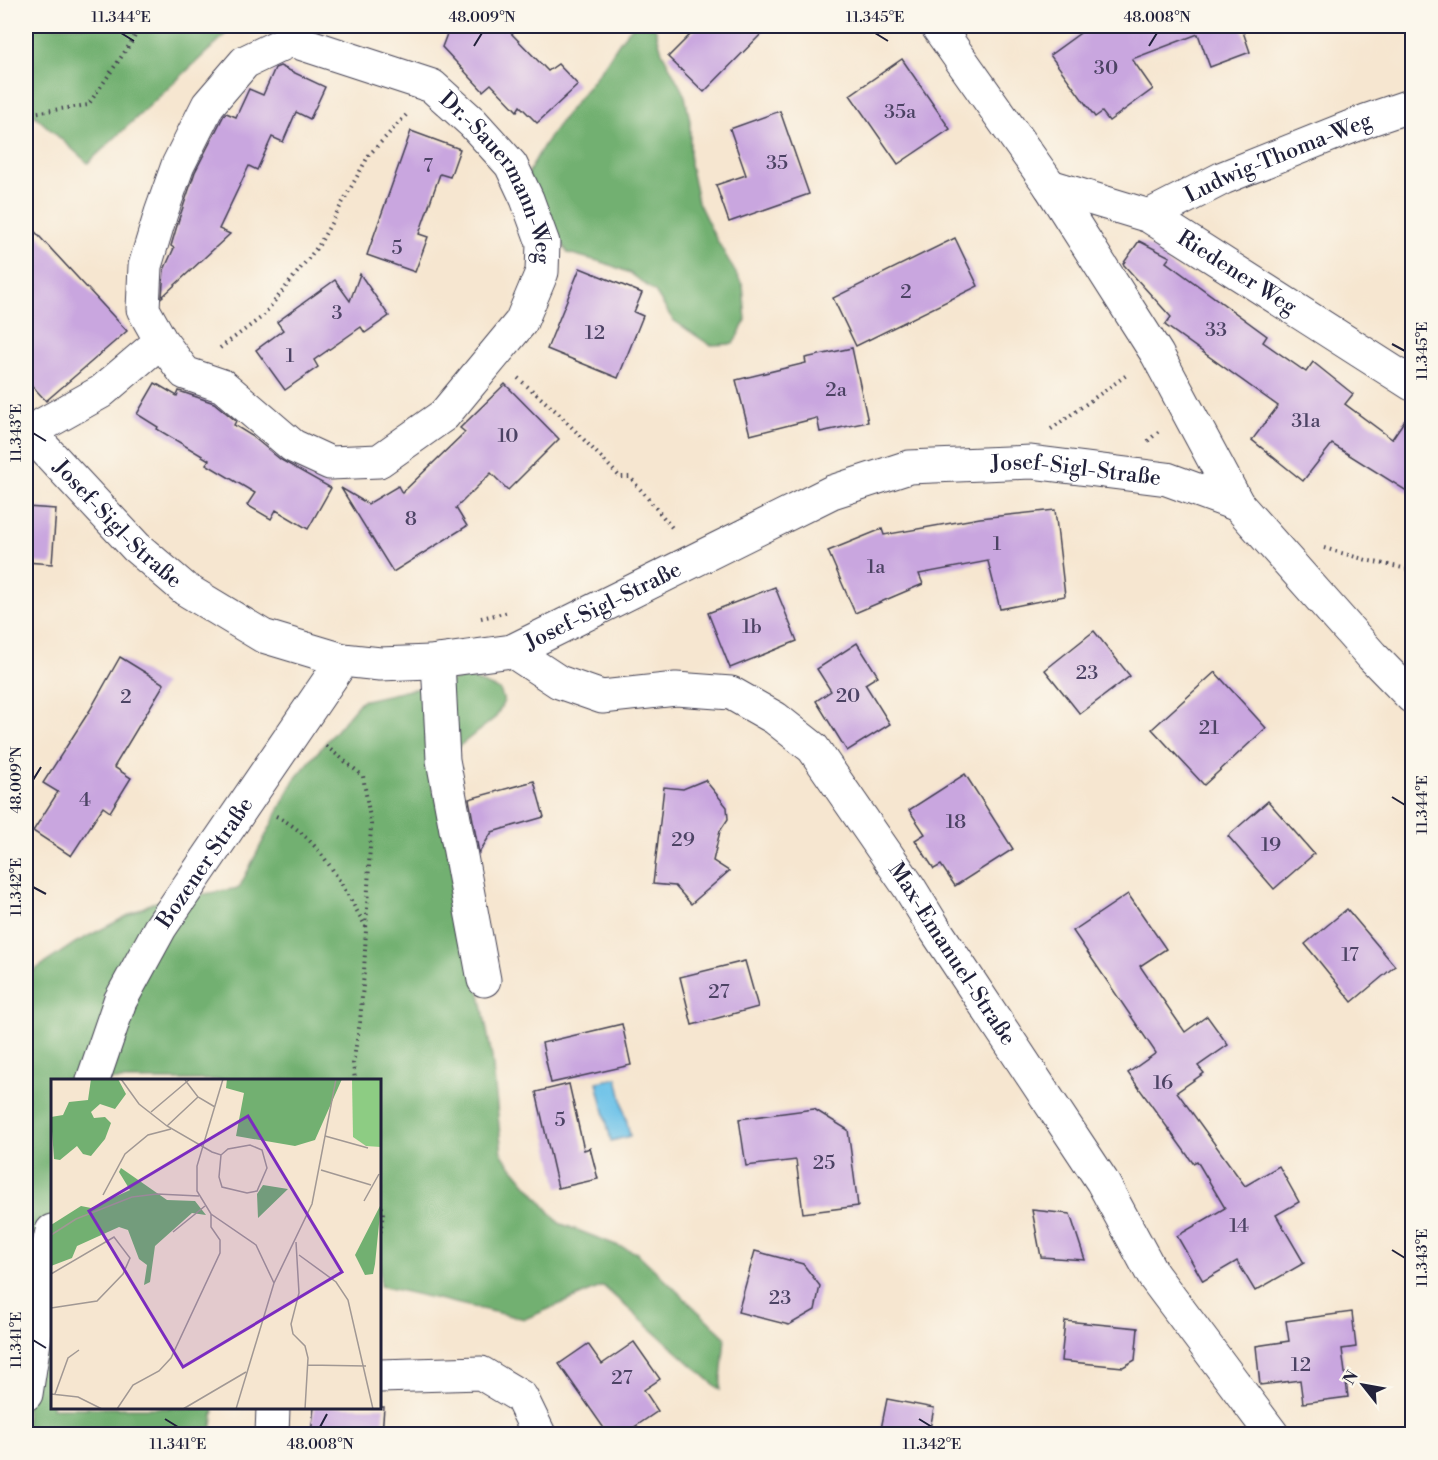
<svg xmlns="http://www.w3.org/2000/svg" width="1438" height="1460" viewBox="0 0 1438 1460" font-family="'Libre Bodoni',serif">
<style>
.forest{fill:#72b071;stroke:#4a6956;stroke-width:1.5}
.water{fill:#6bc1e8;stroke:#467292;stroke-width:1.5}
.building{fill:#c9a6df}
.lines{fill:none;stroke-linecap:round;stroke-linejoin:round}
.minor-casing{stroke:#423f51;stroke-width:35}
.path{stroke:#423f51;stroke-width:4;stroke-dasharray:1.5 4.5;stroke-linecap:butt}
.minor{stroke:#fff;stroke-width:33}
.ticks{fill:none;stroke:#22223b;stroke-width:2}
.labels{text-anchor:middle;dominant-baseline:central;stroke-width:4.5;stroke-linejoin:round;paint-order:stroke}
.number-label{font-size:20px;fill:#4c4364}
.street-label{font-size:22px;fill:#22223b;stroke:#fbf7ec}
.inset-road{fill:none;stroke:#a19894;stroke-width:1.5}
.view{fill:#7b2cbf;fill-opacity:0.15;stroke:#7b2cbf;stroke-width:3}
.inset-edge{fill:none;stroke:#22223b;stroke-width:3}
.neatline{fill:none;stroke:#22223b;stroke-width:2}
.ticks-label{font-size:15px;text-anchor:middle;fill:#22223b}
</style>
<rect width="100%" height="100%" fill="#fbf7ec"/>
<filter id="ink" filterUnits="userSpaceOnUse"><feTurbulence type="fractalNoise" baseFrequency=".0167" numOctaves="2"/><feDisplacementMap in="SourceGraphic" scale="12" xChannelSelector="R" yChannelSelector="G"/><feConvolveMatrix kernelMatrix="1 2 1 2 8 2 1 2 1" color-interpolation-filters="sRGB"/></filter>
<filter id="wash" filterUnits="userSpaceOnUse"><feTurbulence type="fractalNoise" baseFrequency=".008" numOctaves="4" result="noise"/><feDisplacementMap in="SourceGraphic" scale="24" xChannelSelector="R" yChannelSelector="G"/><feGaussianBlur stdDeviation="1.35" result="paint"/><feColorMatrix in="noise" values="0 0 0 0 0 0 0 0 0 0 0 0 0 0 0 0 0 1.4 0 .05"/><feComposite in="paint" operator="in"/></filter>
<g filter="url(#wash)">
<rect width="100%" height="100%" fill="#f6e6d0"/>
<g class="forest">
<polygon points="26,26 230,26 224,36 88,163 26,108"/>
<path d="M633 26 655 27 662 52 685 96 690 121V164L698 202 713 233 743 286 746 320 733 344 710 345 673 320 655 292 630 273 605 263 568 253 547 219 528 174C546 135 577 102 603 67 613 53 620 38 633 26Z"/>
<polygon points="467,677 500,690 504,701 496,717 428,771 453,850 492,1057 502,1155 559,1223 637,1253 725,1337 720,1390 603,1286 525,1319 380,1286 380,1080 52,1080 52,1408 214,1408 211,1434 26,1434 26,1111 28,1097 26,1096 26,976 75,943 152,903 239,888 294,780 361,701"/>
</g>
<polygon class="water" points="617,1078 630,1136 611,1141 597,1082"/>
<g id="blocks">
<g class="building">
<polygon points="450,26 504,26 548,71 558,64 578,85 537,123 520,106 517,111 491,84 483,91 442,47"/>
<polygon points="699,26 769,26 704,92 668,57"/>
<polygon points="1090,26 1241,26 1250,52 1210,67 1198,34 1132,59 1153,89 1109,121 1102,112 1095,117 1050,55"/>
<polygon points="902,59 950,129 898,164 850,95"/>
<polygon points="280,66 325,87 310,119 296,112 283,142 272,137 257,170 249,166 219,229 230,234 162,297 164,270 174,248 171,246 179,219 195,172 224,115 226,113 236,117 249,89 263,95 275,68"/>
<polygon points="780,111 809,194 729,222 716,185 746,175 730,129"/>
<polygon points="411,131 460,149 450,177 440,174 419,234 428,237 415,272 367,255"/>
<polygon points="26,222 127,331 46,401 26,379"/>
<polygon points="955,238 978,286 856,346 833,298"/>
<polygon points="1139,241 1170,257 1166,262 1267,336 1263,342 1306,372 1313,362 1353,394 1345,404 1392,439 1413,408 1413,495 1332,444 1303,481 1252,440 1278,406 1165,325 1171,317 1123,264"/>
<polygon points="580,268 642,293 634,312 643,316 618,378 547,349"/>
<polygon points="360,274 389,316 365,333 361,327 314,360 318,367 285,390 256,350 283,330 277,322 335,280 350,301"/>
<polygon points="852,348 868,422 820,432 817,418 750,435 736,380 806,363 805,358"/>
<polygon points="155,383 177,396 179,391 214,403 236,421 234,425 252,436 281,460 331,488 308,529 276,510 271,519 247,505 255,493 206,464 209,460 157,429 158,427 137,414"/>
<polygon points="505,384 559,439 508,490 491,473 456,508 467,526 393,572 341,488 368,504 398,486 402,493 465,432 460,428"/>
<polygon points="26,507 56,509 52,564 26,562"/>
<polygon points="1055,510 1065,596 1000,609 988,561 919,574 923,584 855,613 828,551 882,529 884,535 980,518"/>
<polygon points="775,587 797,641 730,668 708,613"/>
<polygon points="1094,631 1130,676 1080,714 1045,670"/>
<polygon points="857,643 878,676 865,684 890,724 847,751 816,701 831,691 817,669"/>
<polygon points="120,657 164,684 114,767 131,778 110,812 103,807 71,856 33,831 58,792 43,783 90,710"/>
<polygon points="1215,672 1266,728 1204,785 1152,729"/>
<polygon points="965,774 1013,849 955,886 941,865 934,869 915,840 925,834 909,810"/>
<polygon points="705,780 727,807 728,819 720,831 713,861 729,871 691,904 675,886 653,884 664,787 683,789"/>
<polygon points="534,781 544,817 492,832 479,853 469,799"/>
<polygon points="1268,801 1314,854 1274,889 1228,836"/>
<polygon points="1128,894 1166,949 1140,966 1185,1032 1207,1016 1228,1045 1198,1066 1204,1073 1177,1092 1245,1186 1279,1166 1299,1202 1276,1215 1304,1263 1255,1291 1237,1261 1203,1281 1177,1236 1225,1208 1197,1161 1193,1163 1128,1073 1156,1053 1073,931"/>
<polygon points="1347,909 1395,966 1352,1002 1305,944"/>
<polygon points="745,961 758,1007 692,1025 680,977"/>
<polygon points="622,1024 631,1065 551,1083 542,1043"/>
<polygon points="569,1084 584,1150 590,1148 598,1179 558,1188 536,1092"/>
<polygon points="814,1109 848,1130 858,1206 803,1213 796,1160 746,1166 739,1119"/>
<polygon points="1032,1210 1070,1214 1085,1260 1041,1257"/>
<polygon points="755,1251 803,1264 820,1286 815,1310 789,1325 738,1312"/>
<polygon points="1352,1312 1356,1347 1342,1349 1348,1397 1303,1403 1300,1380 1260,1385 1256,1346 1289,1341 1286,1321"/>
<polygon points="1065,1321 1138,1328 1135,1360 1123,1367 1061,1361"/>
<polygon points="634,1342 660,1379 644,1390 658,1411 624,1434 608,1434 559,1364 588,1344 602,1364"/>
<polygon points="887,1399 934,1408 929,1434 880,1434"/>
<polygon points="314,1407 384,1407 382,1434 311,1434"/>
</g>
</g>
</g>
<g filter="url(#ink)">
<use href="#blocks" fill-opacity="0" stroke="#423f51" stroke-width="1.5"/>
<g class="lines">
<g class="minor-casing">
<g id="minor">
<polyline points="937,26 1050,186 1157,354 1238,505 1372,656 1412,697"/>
<path id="s1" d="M1050 186 1149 216 1412 384"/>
<path id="s2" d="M1149 216 1223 178 1368 120 1412 105"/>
<path id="s3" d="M26 429 136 547 185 589 263 636 343 660 380 664 430 662 512 651 832 492 909 467 1031 462 1167 479 1238 505"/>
<path id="s4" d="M26 434 101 392 161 341 143 309 145 266 161 213 178 165 208 105 245 62 291 40 432 86 473 123 511 165 527 199 543 243 542 272 521 322 444 415 379 461 330 463 293 446 223 386 185 373 161 341"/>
<path id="s5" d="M512 651 559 682 602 697 676 689 731 693 775 718 813 748 909 887 933 926 1102 1181 1153 1275 1272 1434"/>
<polyline points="438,661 443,760 484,980"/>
<path id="s6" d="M93 1080 120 1001 160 928 343 660"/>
<polyline points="380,1376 481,1373 521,1397 539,1434"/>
<polyline points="26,1394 48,1250 52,1231"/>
<polyline points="272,1434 273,1408"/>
</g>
</g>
<g class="path">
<polyline points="26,114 88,105 133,40 139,26"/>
<polyline points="220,348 262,317 319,245 369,155 408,113"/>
<polyline points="518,378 558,413 620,477 630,477 674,530"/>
<polyline points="1051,429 1128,374"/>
<polyline points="1148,441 1160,430"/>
<polyline points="1324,548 1370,561 1412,570"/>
<polyline points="481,618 509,612"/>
<polyline points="326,746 363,776 371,824 364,972 360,1022 353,1064 355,1080"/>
<path d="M276 816C320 837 343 887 366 927"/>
<polyline points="380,1201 383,1212 380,1236"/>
</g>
<use href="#minor" class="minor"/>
</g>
</g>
<path class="ticks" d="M121 33 134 41M875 33 888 41M474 46 482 33M1149 46 1157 33M1392 344 1405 351M33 433 46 441M33 780 41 767M1392 797 1405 805M33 887 46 894M1392 1250 1405 1258M33 1340 46 1348M165 1419 178 1427M919 1419 932 1427M320 1427 327 1414"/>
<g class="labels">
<g class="number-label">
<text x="1106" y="68">30</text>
<text x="900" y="112">35a</text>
<text x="777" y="163">35</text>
<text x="428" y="166">7</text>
<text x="397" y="248">5</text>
<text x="906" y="292">2</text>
<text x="337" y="313">3</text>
<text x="1216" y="330">33</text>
<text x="595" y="333">12</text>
<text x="290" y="356">1</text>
<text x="836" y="390">2a</text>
<text x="1306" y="421">31a</text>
<text x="508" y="436">10</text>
<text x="411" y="519">8</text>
<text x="997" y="544">1</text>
<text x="876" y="567">1a</text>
<text x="752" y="627">1b</text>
<text x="1087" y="673">23</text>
<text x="848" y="696">20</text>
<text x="126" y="697">2</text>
<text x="1209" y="728">21</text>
<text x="85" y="800">4</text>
<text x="956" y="822">18</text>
<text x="683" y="840">29</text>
<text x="1271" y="845">19</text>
<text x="1350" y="955">17</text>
<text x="719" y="992">27</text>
<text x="1163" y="1083">16</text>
<text x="560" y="1120">5</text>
<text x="824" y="1163">25</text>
<text x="1239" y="1226">14</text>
<text x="780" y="1298">23</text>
<text x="1301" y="1365">12</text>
<text x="622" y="1378">27</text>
</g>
<g class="street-label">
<text stroke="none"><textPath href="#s2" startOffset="142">Ludwig-Thoma-Weg</textPath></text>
<text stroke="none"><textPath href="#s4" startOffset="790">Dr.-Sauermann-Weg</textPath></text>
<text stroke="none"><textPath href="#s1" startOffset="208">Riedener Weg</textPath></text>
<text stroke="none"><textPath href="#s3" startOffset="1176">Josef-Sigl-Straße</textPath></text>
<text stroke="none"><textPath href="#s3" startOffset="132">Josef-Sigl-Straße</textPath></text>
<text stroke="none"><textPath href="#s3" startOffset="672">Josef-Sigl-Straße</textPath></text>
<text stroke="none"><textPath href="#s6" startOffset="246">Bozener Straße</textPath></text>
<text stroke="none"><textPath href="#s5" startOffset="579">Max-Emanuel-Straße</textPath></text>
</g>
</g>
<g transform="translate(51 1079)">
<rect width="330" height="330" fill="#f6e6d0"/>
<path d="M301 0H330V68L315 67 302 58Z" fill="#8dcc83"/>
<path d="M40 0H67L75 15 64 30 49 25 40 33 43 39 54 38 60 44 54 60 40 77 32 75 26 67 9 81 3 80 0 38 12 36 18 23 37 21ZM176 0H291L264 61 244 67 185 57 193 14 175 9ZM70 89 116 121 144 122 155 136 141 134 104 167 99 203 93 206 96 186 88 180 77 151 68 148 26 167 21 179 0 187V146L30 127 40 129 79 111 68 93ZM212 106 237 110 207 139 206 115ZM330 125 324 185 322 195 314 196 304 176Z" fill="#72b071"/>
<path class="inset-road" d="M70 0 88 25 116 47 161 73 170 76 177 70 199 66 211 71 216 89 206 112 196 114 171 108 168 98 170 76M172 0 146 87V112L160 135 205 166 223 204M134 1 147 18 164 28M100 33 139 0M116 47 147 18M274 57 317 69M270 91 320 106M52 116 74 75 97 56 120 50M313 122 328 95M122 153 154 127M0 156 25 140 81 118 106 115 148 117M245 163 248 214 240 245 242 255 254 267 257 279 254 330M248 176 285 203 297 221 322 330M0 195 63 158 79 179 72 195 46 222 0 229M256 286 315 287M0 315 27 318 51 330M4 315 17 279 28 271M66 330 82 306 108 292 120 279 169 174V161L160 148V135M132 330 195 293M185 330 223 204 261 125 285 0"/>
<path class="view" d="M197 37 291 193 132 288 38 132Z"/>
<rect width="330" height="330" class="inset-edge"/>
</g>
<rect width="1438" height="1460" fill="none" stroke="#fbf7ec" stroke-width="66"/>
<g transform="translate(1363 1385) rotate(301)" stroke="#fbf7ec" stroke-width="4.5" paint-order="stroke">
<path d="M0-4.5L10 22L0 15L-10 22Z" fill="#22223b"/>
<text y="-9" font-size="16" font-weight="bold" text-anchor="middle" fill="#22223b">N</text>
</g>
<rect x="33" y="33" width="1372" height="1394" class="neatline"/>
<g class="ticks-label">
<text x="121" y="22">11.344°E</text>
<text x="482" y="22">48.009°N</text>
<text x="875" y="22">11.345°E</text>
<text x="1157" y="22">48.008°N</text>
<text transform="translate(1422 351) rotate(-90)" y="5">11.345°E</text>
<text transform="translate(16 433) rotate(-90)" y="5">11.343°E</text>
<text transform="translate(16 780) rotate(-90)" y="5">48.009°N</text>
<text transform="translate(1422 805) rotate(-90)" y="5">11.344°E</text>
<text transform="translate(16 887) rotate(-90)" y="5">11.342°E</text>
<text transform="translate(1422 1258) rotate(-90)" y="5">11.343°E</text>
<text transform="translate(16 1340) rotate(-90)" y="5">11.341°E</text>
<text x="178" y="1449">11.341°E</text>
<text x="320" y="1449">48.008°N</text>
<text x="932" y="1449">11.342°E</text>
</g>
</svg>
